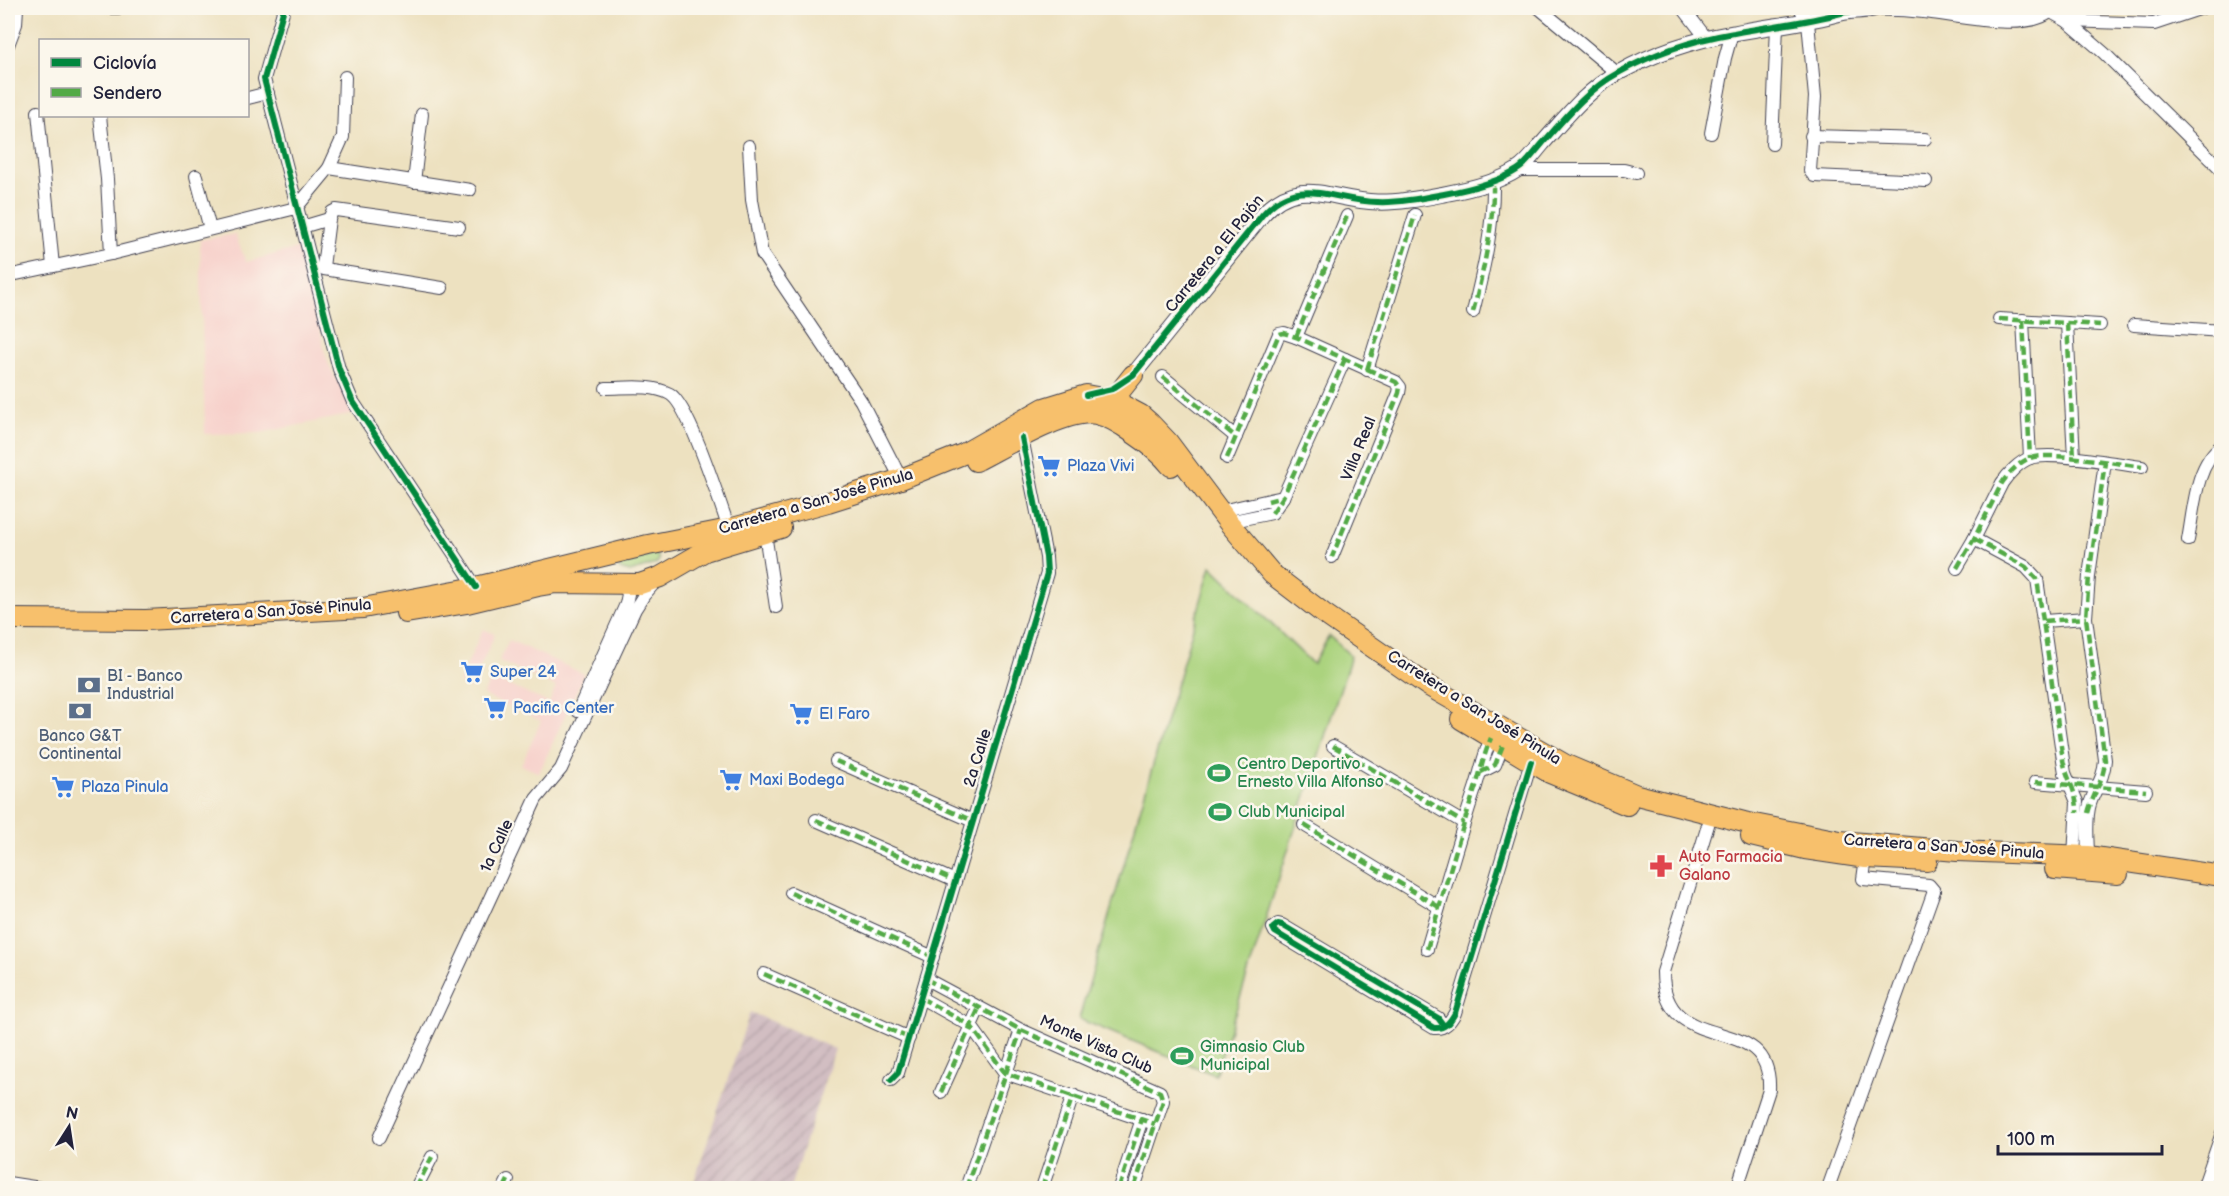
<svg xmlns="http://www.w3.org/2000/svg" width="2229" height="1196" viewBox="0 0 2229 1196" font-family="'Balsamiq Sans',sans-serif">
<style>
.built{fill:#f7d0ca}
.industrial{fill:url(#industrial-furrows)}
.green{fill:#abd37e;stroke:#667a5c;stroke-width:1.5}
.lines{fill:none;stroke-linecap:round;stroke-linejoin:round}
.minor-casing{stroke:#403f4f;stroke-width:14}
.tertiary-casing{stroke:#403f4f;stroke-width:17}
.primary-casing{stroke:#403f4f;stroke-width:22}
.minor{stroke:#fff;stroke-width:12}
.tertiary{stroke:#fff;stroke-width:15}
.primary{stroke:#f7c06c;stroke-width:20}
.quiet{stroke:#53aa46;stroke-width:4.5;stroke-dasharray:9 4.5;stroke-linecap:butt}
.cycleway-casing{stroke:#fbf7ec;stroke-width:10}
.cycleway{stroke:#00873e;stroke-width:6}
.labels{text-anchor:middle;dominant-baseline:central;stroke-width:5;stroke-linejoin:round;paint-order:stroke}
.street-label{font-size:16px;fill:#22223b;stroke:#fbf7ec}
.shop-label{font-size:16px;fill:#366cbe;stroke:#fbf7ec;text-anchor:start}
.service-label{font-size:16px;fill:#4e5e75;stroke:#fbf7ec;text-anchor:start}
.leisure-label{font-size:16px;fill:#27864d;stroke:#fbf7ec;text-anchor:start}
.health-label{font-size:16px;fill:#be3a42;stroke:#fbf7ec;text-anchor:start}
</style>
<defs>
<pattern id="industrial-furrows" width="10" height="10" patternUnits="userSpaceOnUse" patternTransform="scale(1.5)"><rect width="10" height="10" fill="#d2bec2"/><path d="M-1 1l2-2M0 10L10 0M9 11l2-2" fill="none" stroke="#b4a3a8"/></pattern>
</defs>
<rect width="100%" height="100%" fill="#fbf7ec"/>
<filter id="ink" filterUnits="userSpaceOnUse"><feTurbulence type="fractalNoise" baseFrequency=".0167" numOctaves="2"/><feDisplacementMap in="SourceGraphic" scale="12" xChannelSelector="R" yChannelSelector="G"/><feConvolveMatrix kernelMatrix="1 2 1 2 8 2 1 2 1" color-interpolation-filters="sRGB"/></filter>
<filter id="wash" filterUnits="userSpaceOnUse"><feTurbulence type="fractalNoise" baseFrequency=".008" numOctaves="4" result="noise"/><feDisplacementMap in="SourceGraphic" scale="24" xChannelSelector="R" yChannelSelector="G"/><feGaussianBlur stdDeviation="1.35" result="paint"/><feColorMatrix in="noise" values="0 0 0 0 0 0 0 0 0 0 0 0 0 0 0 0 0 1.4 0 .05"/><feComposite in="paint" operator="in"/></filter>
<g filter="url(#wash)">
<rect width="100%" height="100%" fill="#ede1c0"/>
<g class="built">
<polygon points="235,234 246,262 306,246 324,350 329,365 336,379 348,391 363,412 260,433 205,434 200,240"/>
<polygon points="483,629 495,634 470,689 459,683"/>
<polygon points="509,640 584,674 539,773 521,765 541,721 483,695 491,678 549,703 556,687 499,661"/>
</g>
<polygon class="industrial" points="750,1012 835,1049 790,1188 692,1188"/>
<g class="green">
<polygon points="656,553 659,560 656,564 630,572 619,569 620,564 627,558"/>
<polygon points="1211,566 1313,664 1329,636 1351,656 1215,1075 1079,1019"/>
</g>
</g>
<g filter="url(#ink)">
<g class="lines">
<g class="minor-casing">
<g id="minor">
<polyline points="106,8 118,8"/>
<polyline points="284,8 264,79 339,369 352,400 476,587"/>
<polyline points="1539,8 1617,73"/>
<polyline points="1683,8 1707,39"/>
<polyline points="1800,8 1808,22 1815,97 1810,171 1814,176 1926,181"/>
<polyline points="2049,11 2067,21 2104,53 2222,170"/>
<polyline points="2067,21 2154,24 2202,8"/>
<polyline points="8,45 16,24 17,8"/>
<polyline points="248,98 268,93"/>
<polyline points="38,112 53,266"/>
<polyline points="100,116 107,179 111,254"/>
<polyline points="1711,133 1725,58 1732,33"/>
<polyline points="1811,136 1925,139"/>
<polyline points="1772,144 1777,26"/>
<polyline points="749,146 752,200 762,254 861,401 901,479"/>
<polyline points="329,168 470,190"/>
<polyline points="1518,170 1624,170 1636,173"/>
<polyline points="196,176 210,229"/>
<polyline points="414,182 422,114"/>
<polyline points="302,227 329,219"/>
<polyline points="12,275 111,254 296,208 329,168 343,137 345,77"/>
<polyline points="442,288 324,269 323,267 329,219 332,212 336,210 459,227"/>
<path d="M1473 312C1484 268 1494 225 1493 180"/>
<polyline points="1999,319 2100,325"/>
<polyline points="2023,320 2030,458"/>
<polyline points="2067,323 2074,458"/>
<polyline points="2134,325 2222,331"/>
<polyline points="1296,337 1347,216"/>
<polyline points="1367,370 1415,215"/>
<polyline points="1163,377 1236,437"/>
<path d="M606 388C626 388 652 384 670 394 689 405 720 503 729 529"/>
<polyline points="1227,458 1279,334 1284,333 1296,337 1396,382 1400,387 1399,393 1332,557"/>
<polyline points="1221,511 1283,497"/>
<polyline points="1228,522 1272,513 1283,497 1345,359"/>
<polyline points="765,533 776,607"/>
<polyline points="1974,539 2026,567 2037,579 2063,760 2065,773 2077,802 2074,857"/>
<path d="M2188 540C2194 509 2195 465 2222 445"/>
<path d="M1957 568 1974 539 2002 483C2008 474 2019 462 2030 458 2050 451 2119 464 2142 467"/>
<polyline points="2044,621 2086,618"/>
<polyline points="578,711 626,604 628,594 624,585"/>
<polyline points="1333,746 1464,823"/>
<polyline points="836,761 973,821"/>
<polyline points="1481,772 1495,765 1503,745"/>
<polyline points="2035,782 2146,791"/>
<polyline points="816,820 955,881"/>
<polyline points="1304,825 1439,907"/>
<path d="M1708 825 1663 972C1663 1061 1773 1007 1769 1090L1737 1188"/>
<path d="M2088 856C2088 840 2085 820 2090 804 2095 788 2104 779 2105 760L2086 618 2089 576 2105 462"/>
<polyline points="791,893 933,957"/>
<path d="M1427 949C1443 895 1458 840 1476 786 1481 770 1484 754 1491 738"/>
<polyline points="764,974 909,1038"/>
<polyline points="926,979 1021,1030 1160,1092 1163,1101 1134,1188"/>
<polyline points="921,998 971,1026 1005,1073 1155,1124"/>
<path d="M1444 1026 1438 1018 1282 925 1278 924 1273 928 1275 932 1434 1028C1445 1029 1450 1022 1455 1013L1531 762"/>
<polyline points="891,1080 898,1073 1047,573 1046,557 1022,438"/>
<polyline points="941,1092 979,1008"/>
<polyline points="379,1138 536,799 561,769 635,609 644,595 657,580"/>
<polyline points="8,1183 40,1188"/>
<polyline points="416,1188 432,1157"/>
<polyline points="504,1188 508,1180"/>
<polyline points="966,1188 1021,1030"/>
<polyline points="1042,1188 1073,1095"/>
<polyline points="1119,1188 1142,1119"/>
<polyline points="1828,1188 1934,891 1929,885 1863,879 1866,858"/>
<polyline points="2203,1188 2222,1133"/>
</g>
</g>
<g class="tertiary-casing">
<g id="tertiary">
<path d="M1881 8C1897 8 1913 9 1929 11 1957 14 2030 32 2052 8"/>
<path d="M1125 382 1133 375 1263 214C1299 174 1331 201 1377 202 1398 203 1423 198 1444 194 1465 190 1499 182 1517 170 1527 164 1535 152 1542 144 1565 118 1588 89 1618 73 1654 53 1693 40 1734 33 1769 26 1805 23 1841 13 1852 10 1865 12 1876 8"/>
</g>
</g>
<g class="primary-casing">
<g id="primary">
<polyline points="1101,405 1113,400 1133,375"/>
<path d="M976 461C1004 447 1067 408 1096 414 1110 417 1122 425 1133 433 1148 443 1160 452 1171 466"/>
<polyline points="406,613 467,603 538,586 556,583 640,584 660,577 705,551 781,528"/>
<polyline points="8,619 146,620 363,608 476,587 648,545 729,529 828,502 901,479 963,454 1044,408 1086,395 1113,400 1141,415 1150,423 1168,442 1228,522 1272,574 1323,613 1427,685 1564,764 1637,795 1744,822 1840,841 1957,851 2088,856 2222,876"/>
<polyline points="1461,719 1550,773 1627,805"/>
<polyline points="1751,836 1805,849 1866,858 1927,861"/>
<polyline points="2055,869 2118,874"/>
</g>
</g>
<use href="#minor" class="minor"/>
<use href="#tertiary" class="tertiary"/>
<use href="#primary" class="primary"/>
<g class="quiet">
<path d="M1473 312C1484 268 1494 225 1493 180"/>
<polyline points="1999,319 2100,325"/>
<polyline points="2023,320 2030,458"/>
<polyline points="2067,323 2074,458"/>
<polyline points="1296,337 1347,216"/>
<polyline points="1367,370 1415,215"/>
<polyline points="1163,377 1236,437"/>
<polyline points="1227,458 1279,334 1284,333 1296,337 1396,382 1400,387 1399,393 1332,557"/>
<polyline points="1268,501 1283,497"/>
<polyline points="1272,513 1283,497 1345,359"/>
<path d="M1974 539 2026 567 2037 579 2063 760C2067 779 2078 794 2077 813"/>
<path d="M1957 568 1974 539 2002 483C2008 474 2019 462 2030 458 2050 451 2119 464 2142 467"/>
<polyline points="2044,621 2086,618"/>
<polyline points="1333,746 1464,823"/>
<polyline points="836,761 973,821"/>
<polyline points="1481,772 1495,765 1503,745"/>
<polyline points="2035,782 2146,791"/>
<path d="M2088 813C2093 794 2104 780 2105 760L2086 618 2089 576 2105 462"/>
<polyline points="816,820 955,881"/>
<polyline points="1304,825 1439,907"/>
<polyline points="791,893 933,957"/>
<path d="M1427 949C1443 895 1458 840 1476 786 1481 770 1484 754 1491 738"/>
<polyline points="764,974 909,1038"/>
<polyline points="926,979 1021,1030 1160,1092 1163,1101 1134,1188"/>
<polyline points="921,998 971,1026 1005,1073 1155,1124"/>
<polyline points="941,1092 979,1008"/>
<polyline points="416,1188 432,1157"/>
<polyline points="504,1188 508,1180"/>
<polyline points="966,1188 1021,1030"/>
<polyline points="1042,1188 1073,1095"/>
<polyline points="1119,1188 1142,1119"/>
</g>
<g class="cycleway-casing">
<g id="cycleway">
<polyline points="284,8 264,79 339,369 352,400 476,587"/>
<path d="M1086 395 1112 389 1133 375 1263 214C1299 174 1331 201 1377 202 1398 203 1423 198 1444 194 1465 190 1499 182 1517 170 1527 164 1535 152 1542 144 1565 118 1588 89 1618 73 1654 53 1693 40 1734 33 1769 26 1805 23 1841 13 1852 10 1865 12 1876 8"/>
<path d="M1444 1026 1438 1018 1282 925 1278 924 1273 928 1275 932 1434 1028C1445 1029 1450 1022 1455 1013L1531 762"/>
<polyline points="891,1080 898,1073 1047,573 1046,557 1022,438"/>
</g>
</g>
<use href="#cycleway" class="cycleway"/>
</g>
</g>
<defs>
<g id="supermarket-bare" transform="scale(1.8)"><path d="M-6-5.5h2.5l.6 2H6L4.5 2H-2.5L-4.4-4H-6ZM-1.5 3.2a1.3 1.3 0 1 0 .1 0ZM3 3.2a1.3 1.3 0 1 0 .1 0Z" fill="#3f7fe0" stroke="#fbf7ec" stroke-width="2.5" paint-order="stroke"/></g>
<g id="bank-bare" transform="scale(1.8)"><path d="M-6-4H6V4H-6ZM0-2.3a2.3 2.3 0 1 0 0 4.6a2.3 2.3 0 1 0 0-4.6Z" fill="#5c6f8a" stroke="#fbf7ec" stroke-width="2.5" paint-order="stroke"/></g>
<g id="stadium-bare" transform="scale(1.8)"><path d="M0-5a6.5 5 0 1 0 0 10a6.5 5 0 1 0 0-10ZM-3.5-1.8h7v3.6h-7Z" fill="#2e9e5b" stroke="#fbf7ec" stroke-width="2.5" paint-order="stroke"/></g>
<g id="pharmacy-bare" transform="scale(1.8)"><path d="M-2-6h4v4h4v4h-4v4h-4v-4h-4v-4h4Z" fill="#e0444e" stroke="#fbf7ec" stroke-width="2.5" paint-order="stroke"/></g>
</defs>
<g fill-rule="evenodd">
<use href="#supermarket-bare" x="1049" y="466"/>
<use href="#supermarket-bare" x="472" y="672"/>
<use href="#bank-bare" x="89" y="685"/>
<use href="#supermarket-bare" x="495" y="708"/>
<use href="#bank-bare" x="80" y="711"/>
<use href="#supermarket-bare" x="801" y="714"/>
<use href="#stadium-bare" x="1219" y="773"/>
<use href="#supermarket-bare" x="731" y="780"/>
<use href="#supermarket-bare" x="63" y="787"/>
<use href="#stadium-bare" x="1220" y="812"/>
<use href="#pharmacy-bare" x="1661" y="866"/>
<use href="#stadium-bare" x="1182" y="1056"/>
</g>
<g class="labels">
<g class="street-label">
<text transform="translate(1215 254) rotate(-51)">Carretera a El Pajón</text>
<text transform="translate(1359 449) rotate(-68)">Villa Real</text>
<text transform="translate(816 502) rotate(-16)">Carretera a San José Pinula</text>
<text transform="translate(271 612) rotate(-4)">Carretera a San José Pinula</text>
<text transform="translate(1474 708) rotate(32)">Carretera a San José Pinula</text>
<text transform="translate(978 758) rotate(-73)">2a Calle</text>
<text transform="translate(497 846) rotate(-65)">1a Calle</text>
<text transform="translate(1944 847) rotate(4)">Carretera a San José Pinula</text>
<text transform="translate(1096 1045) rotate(24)">Monte Vista Club</text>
</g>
<g class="shop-label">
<text x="1067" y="466">Plaza Vivi</text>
<text x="490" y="672">Super 24</text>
<text x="513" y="708">Pacific Center</text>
<text x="819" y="714">El Faro</text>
<text x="749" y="780">Maxi Bodega</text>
<text x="81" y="787">Plaza Pinula</text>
</g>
<g class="service-label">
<text x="107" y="676">BI - Banco<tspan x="107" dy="18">Industrial</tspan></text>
<text x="80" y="736" text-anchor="middle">Banco G&amp;T<tspan x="80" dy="18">Continental</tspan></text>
</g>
<g class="leisure-label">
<text x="1237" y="764">Centro Deportivo<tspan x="1237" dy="18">Ernesto Villa Alfonso</tspan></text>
<text x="1238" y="812">Club Municipal</text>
<text x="1200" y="1047">Gimnasio Club<tspan x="1200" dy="18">Municipal</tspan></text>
</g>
<g class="health-label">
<text x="1679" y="857">Auto Farmacia<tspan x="1679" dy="18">Galano</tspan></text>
</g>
</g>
<rect width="2229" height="1196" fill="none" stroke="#fbf7ec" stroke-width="30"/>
<rect x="39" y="39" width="210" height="78" fill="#fbf7ec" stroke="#a4a2a5" stroke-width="1.5"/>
<rect x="51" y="58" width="30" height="9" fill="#00873e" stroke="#a4a2a5" stroke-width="1.5"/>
<text x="93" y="69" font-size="18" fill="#22223b">Ciclovía</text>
<rect x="51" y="88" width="30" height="9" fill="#53aa46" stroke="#a4a2a5" stroke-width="1.5"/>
<text x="93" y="99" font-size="18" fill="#22223b">Sendero</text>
<g transform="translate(69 1127) rotate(12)" stroke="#fbf7ec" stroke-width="4.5" paint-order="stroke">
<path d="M0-4.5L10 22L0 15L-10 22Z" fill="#22223b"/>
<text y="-9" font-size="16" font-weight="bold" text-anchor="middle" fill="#22223b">N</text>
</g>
<path d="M1998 1145v9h164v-9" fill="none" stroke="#22223b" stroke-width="3"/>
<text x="2007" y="1145" font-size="18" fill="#22223b" stroke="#fbf7ec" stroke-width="4.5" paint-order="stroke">100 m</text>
</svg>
